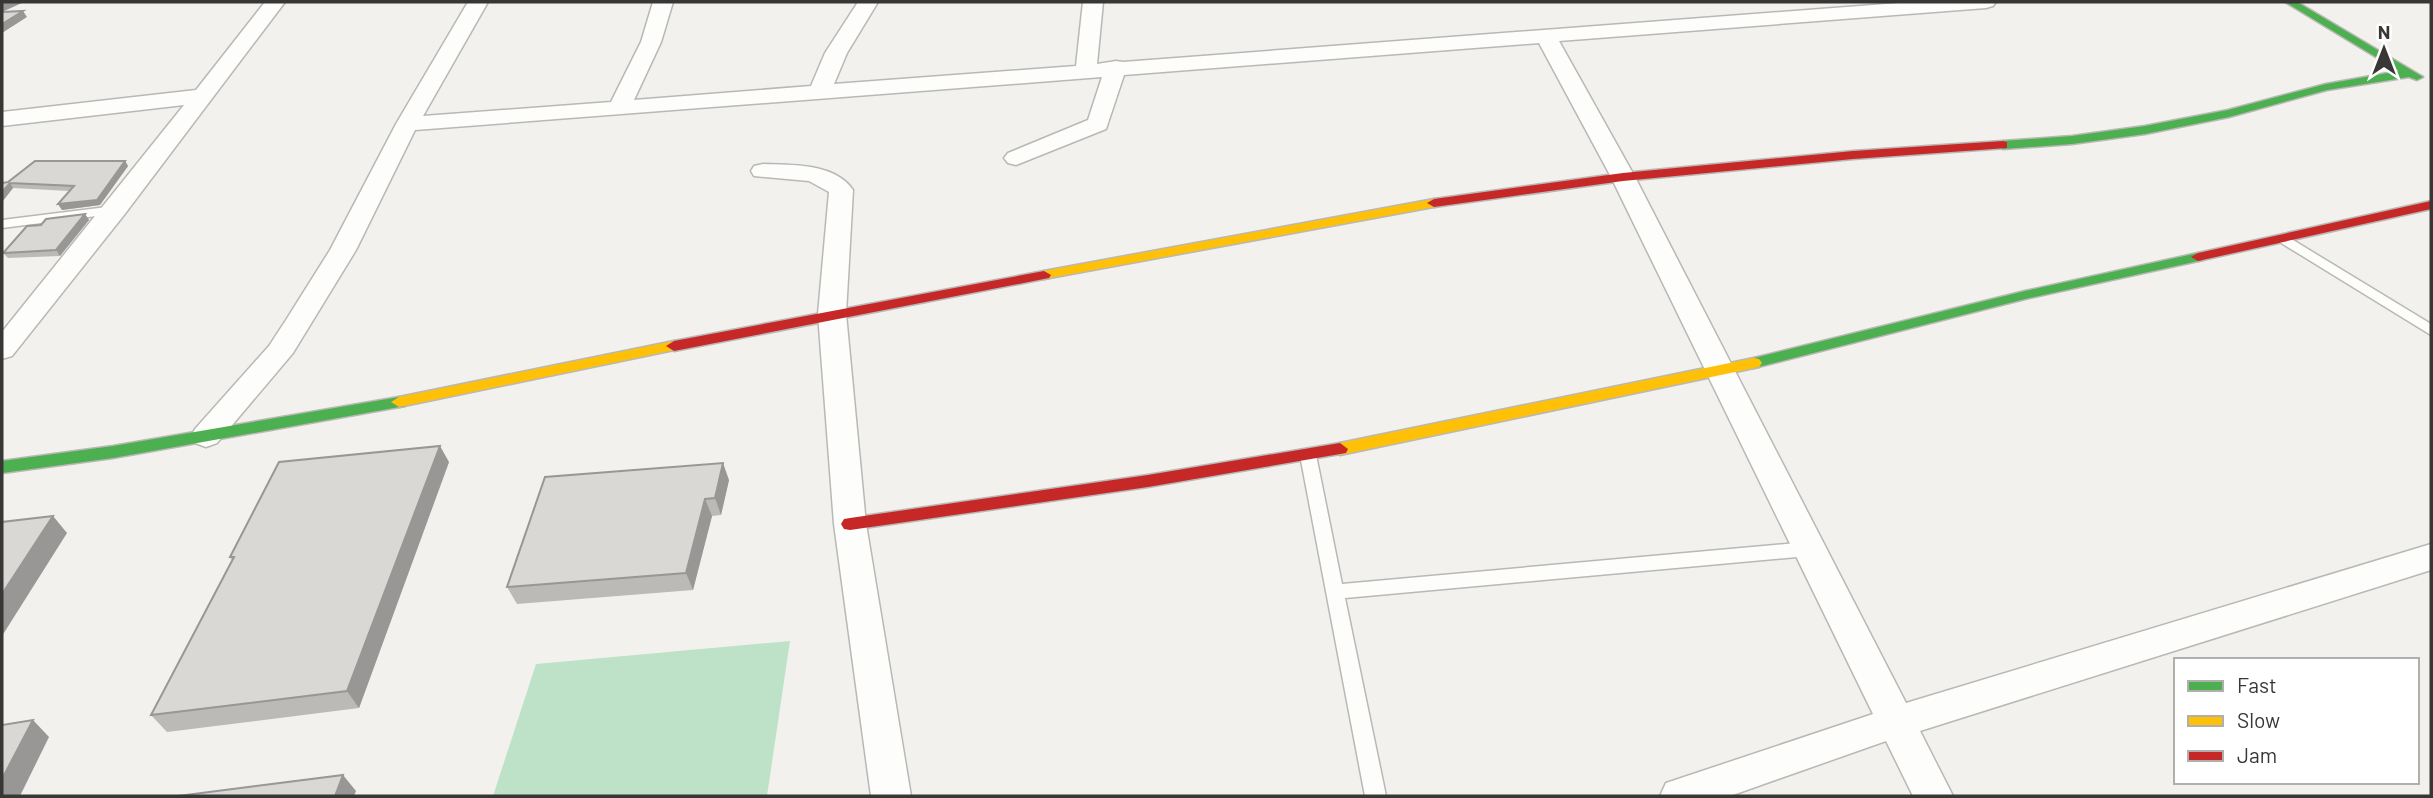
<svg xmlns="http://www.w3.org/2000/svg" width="2433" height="798" viewBox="0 0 2433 798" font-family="Barlow,sans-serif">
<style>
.green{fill:#bee2c7}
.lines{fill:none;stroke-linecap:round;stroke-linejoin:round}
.lane-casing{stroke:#b9b8b5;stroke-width:3}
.street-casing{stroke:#b9b8b5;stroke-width:3}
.fast-casing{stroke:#b9b8b5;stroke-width:3}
.slow-casing{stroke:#b9b8b5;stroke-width:3}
.jam-casing{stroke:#b9b8b5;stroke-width:3}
.lane{fill:#fdfdfc;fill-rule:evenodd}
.street{fill:#fdfdfc;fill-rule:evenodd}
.fast{fill:#4caf50;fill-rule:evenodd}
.slow{fill:#ffc107;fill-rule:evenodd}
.jam{fill:#c62828;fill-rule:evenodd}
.wall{fill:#bbbab7}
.shaded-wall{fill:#989795}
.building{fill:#d9d8d5;stroke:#989795;stroke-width:2}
</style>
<rect width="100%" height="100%" fill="#f2f1ee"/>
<polygon class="green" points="790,641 767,796 493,796 536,664"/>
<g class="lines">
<g class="lane-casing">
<g id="lane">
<polygon points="115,206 122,210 120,213 2,228 2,220"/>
<polygon points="2283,234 2431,324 2431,335 2278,241 2276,238"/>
<polygon points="1308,449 1316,455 1342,584 1808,542 1814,544 1817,549 1814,554 1808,556 1345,598 1386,796 1365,796 1300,455"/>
</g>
</g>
<g class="street-casing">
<g id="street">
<polygon points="265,2 285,2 124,215 12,356 2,359 2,332 184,105 2,126 2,112 196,90"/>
<polygon points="468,2 488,2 423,116 611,102 641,42 653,2 673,2 661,42 634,100 811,86 825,53 858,2 878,2 847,53 834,84 1076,66 1083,2 1103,2 1097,64 1116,61 1123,62 1912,2 1996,2 1993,6 1986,8 1559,41 1635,177 1906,703 2431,544 2431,570 1920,731 1953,796 1913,796 1886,741 1730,796 1660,796 1666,783 1873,714 1611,177 1539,43 1124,75 1106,129 1016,165 1008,163 1004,158 1008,153 1088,120 1102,77 415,130 356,250 293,353 217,443 206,447 195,443 191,436 195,429 269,346 286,320 330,250 396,124"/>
<path d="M763 164C792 165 835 163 853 190L846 314 866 524 911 796H871L834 524 818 314 829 192 809 181 754 176 751 171 754 166Z"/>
</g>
</g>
<g class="fast-casing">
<g id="fast">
<polygon points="2285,2 2297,2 2423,77 2417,80 2409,77 2327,90 2229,117 2145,134 2072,144 2003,149 1997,145 2003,141 2072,136 2145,126 2228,110 2326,84 2399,71"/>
<polygon points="2198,253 2203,254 2205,257 2203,260 2025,299 1754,368 1746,363 1754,358 2025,291"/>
<polygon points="399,397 407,402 405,406 113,458 2,473 2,461 113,446"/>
</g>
</g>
<g class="slow-casing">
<g id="slow">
<polygon points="1434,199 1439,200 1439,206 1044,279 1037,275 1044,271"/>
<polygon points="674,341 682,346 679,349 399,407 391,402 399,397"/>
<polygon points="1754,358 1759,359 1762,363 1759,367 1340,455 1332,449 1340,443"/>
</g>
</g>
<g class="jam-casing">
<g id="jam">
<polygon points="2003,141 2007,142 2007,148 1853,159 1623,181 1434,207 1427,203 1434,199 1623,173 1853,151"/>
<polygon points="2431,201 2431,209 2198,261 2191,257 2198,253"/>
<polygon points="1044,271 1051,275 1049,278 674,351 666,346 674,341"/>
<polygon points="1340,443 1348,449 1346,453 1148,487 850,530 844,529 841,524 844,519 850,518 1148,475"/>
</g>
</g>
<use href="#lane" class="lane"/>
<use href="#street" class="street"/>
<use href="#fast" class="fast"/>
<use href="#slow" class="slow"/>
<use href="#jam" class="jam"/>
</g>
<g class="wall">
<polygon points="125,161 128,166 100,205 62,210 58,204 69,191 13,188 2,202 2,183"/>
<polygon points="85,214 89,220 60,256 8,258 3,253 41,225"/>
<polygon points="449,462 359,708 167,732 151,715 232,560 230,557"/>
<polygon points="729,480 721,515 712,516 693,590 517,604 507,587"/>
</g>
<g class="shaded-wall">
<polygon points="7,2 24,2 2,12 2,4"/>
<polygon points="23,11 27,17 2,33 2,24"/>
<polygon points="125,161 128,166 100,205 62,210 58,204"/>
<polygon points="10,183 13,188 2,202 2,192"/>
<polygon points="85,214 89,220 60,256 56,250"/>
<polygon points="440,446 449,462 359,708 347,691"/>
<polygon points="723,463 729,480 721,515 715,498"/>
<polygon points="705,499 712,516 693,590 686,573"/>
<polygon points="53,516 67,533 2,636 2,594"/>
<polygon points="33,720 49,737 20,796 2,796 2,779"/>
<polygon points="343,775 356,791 354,796 335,796"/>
</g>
<g class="building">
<polygon points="23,11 2,24 2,12"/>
<polygon points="35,161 125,161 97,200 58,204 74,186 10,183 2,192 2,183 8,182"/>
<polygon points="85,214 56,250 3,253 27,226 41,225 46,219"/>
<polygon points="440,446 347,691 151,715 234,557 230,557 279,462"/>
<polygon points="723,463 715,498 705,499 686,573 507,587 545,477"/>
<polygon points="53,516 2,594 2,522"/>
<polygon points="33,720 2,779 2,725"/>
<polygon points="343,775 335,796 178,796"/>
</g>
<rect width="2433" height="798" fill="none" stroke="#383735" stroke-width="7"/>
<rect x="2174" y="658" width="245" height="126" fill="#ffffff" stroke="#afafae" stroke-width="2"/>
<rect x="2188" y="681" width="35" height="10" fill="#4caf50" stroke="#afafae" stroke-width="2"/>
<text x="2237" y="693" font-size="21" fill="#383735">Fast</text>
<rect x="2188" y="716" width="35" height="10" fill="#ffc107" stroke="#afafae" stroke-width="2"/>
<text x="2237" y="728" font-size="21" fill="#383735">Slow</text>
<rect x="2188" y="751" width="35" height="10" fill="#c62828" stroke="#afafae" stroke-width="2"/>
<text x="2237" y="763" font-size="21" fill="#383735">Jam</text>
<g transform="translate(2384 49)" stroke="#ffffff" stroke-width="5" paint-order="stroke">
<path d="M0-5L12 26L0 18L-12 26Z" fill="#383735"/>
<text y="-10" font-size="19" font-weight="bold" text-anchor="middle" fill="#383735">N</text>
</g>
</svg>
